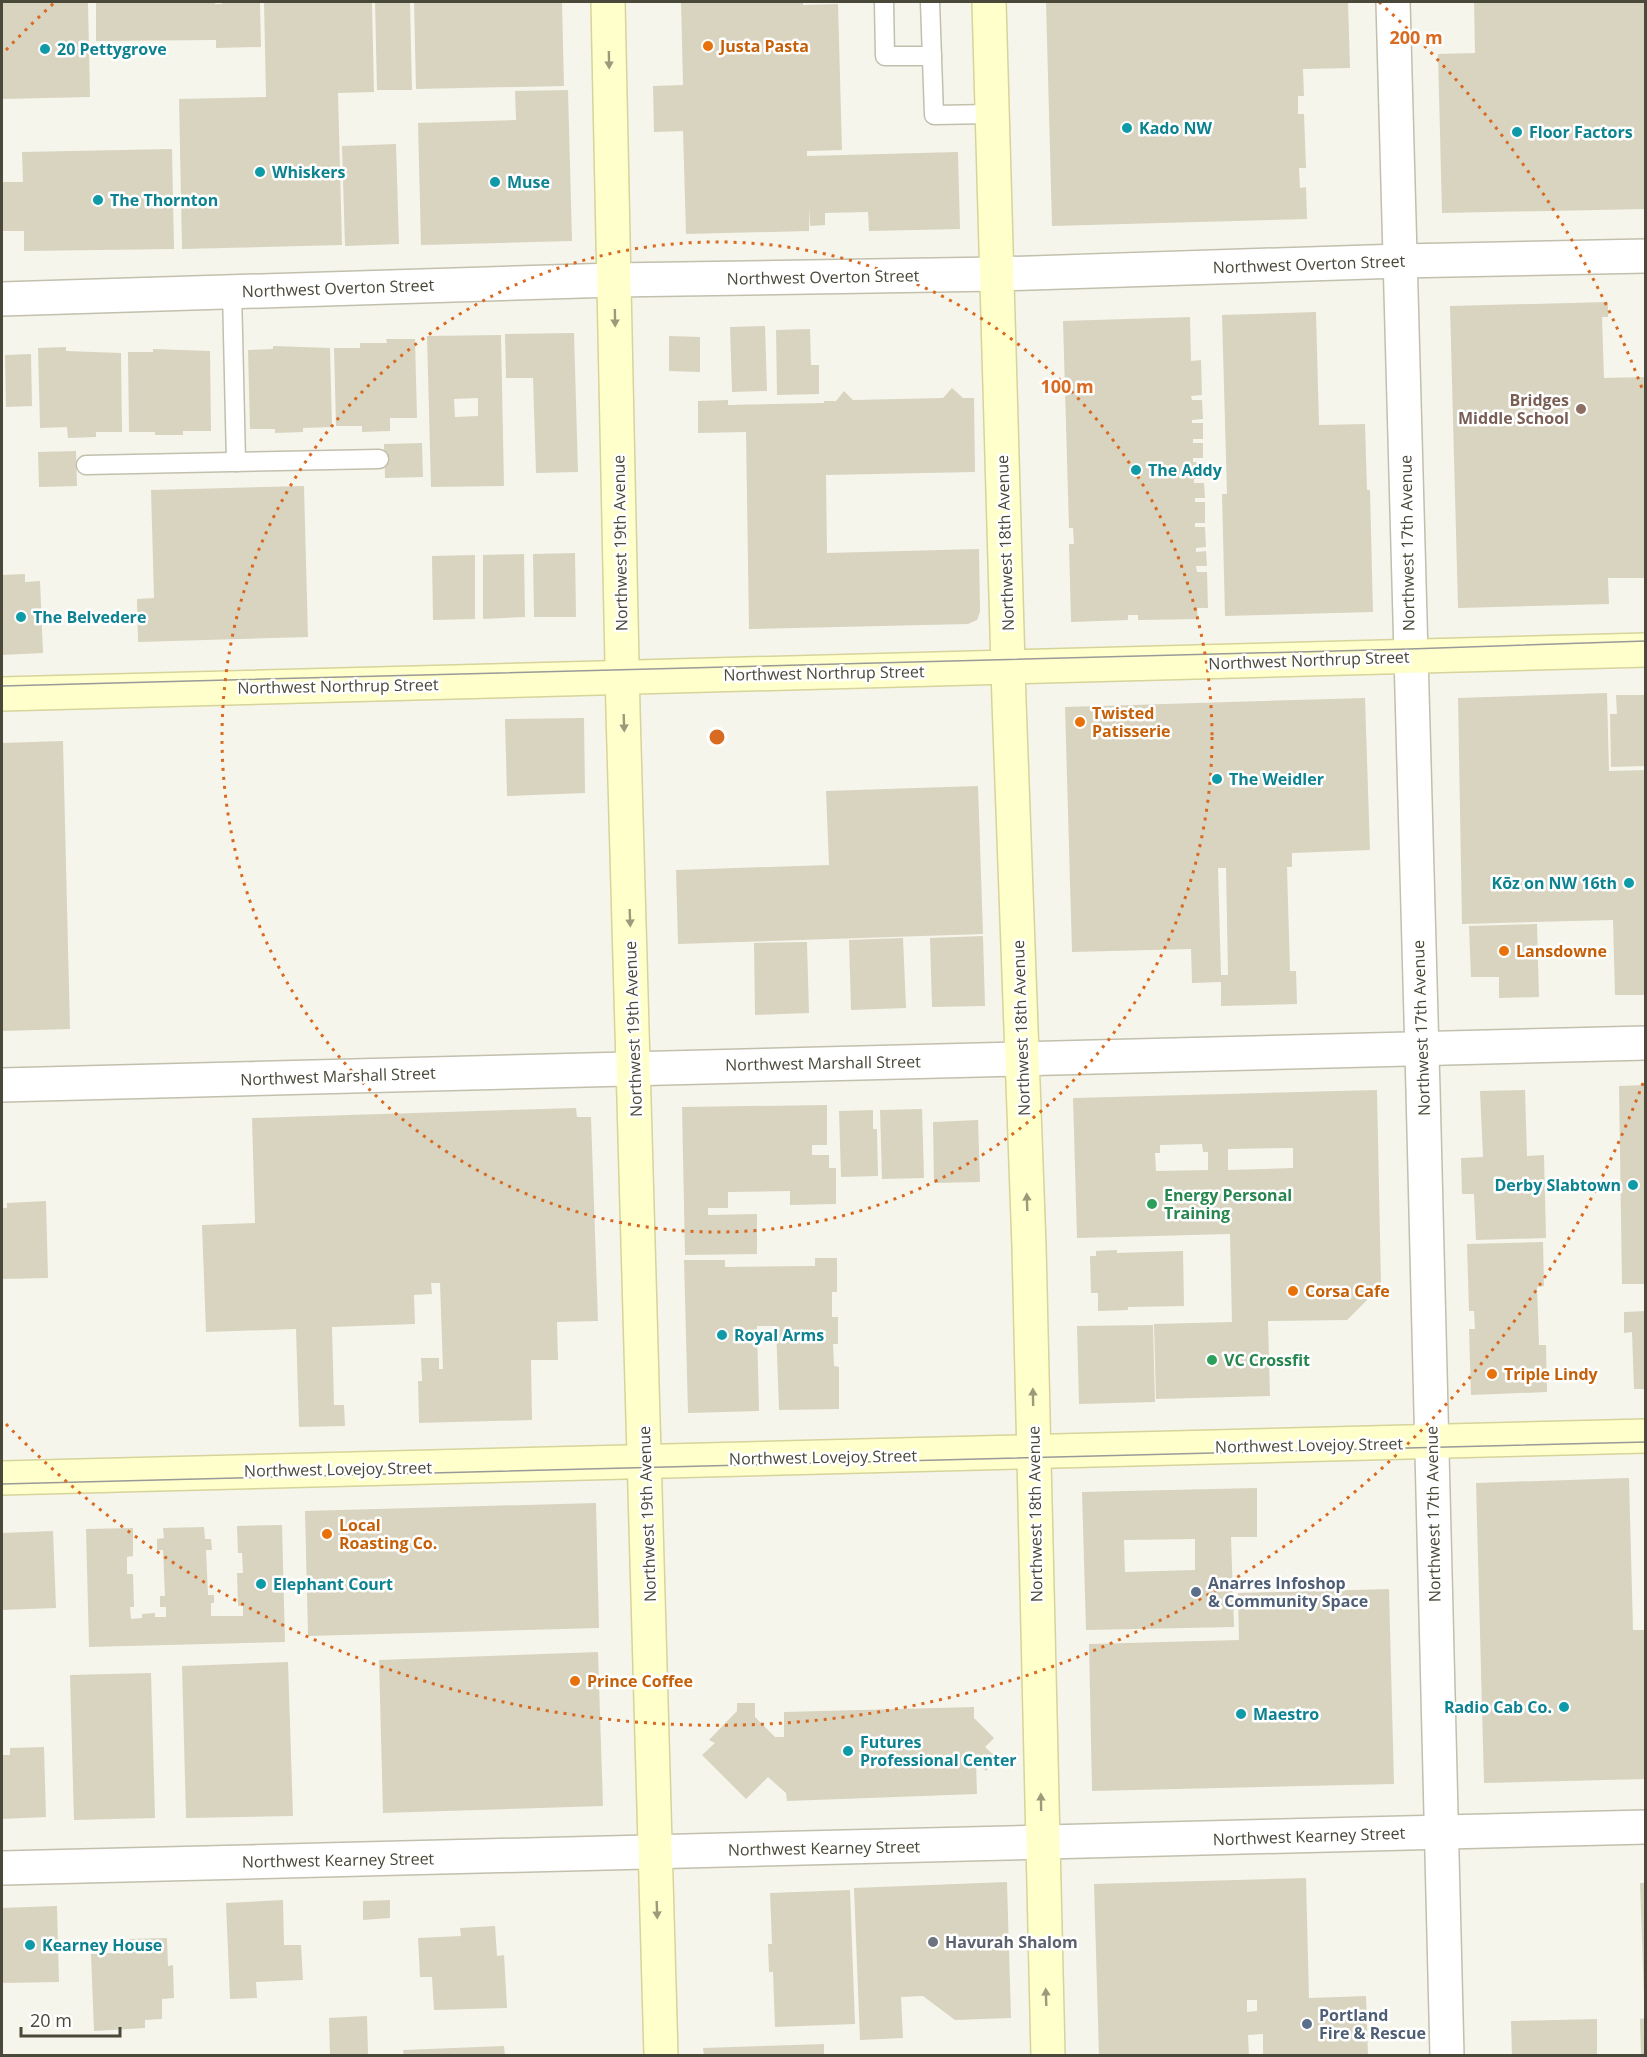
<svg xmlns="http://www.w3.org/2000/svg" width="1647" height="2057" viewBox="0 0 1647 2057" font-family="'Open Sans',sans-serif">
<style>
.building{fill:#d8d4c0;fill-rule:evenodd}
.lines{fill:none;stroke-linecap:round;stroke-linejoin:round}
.lane-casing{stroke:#c2bfad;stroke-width:21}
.street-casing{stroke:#c2bfad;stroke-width:36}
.secondary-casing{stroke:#d6d49a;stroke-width:36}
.lane{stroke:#fff;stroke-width:18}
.street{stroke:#fff;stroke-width:33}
.secondary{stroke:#ffc;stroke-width:33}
.tram{stroke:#999;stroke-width:1.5}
.oneway{fill:#9b9a7b}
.ring{fill:none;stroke:#d86a21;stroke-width:3;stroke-dasharray:3 6}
.food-dot{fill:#e8710a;stroke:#fff;stroke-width:2}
.culture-dot{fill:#0f9aa8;stroke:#fff;stroke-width:2}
.education-dot{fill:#8d6e63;stroke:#fff;stroke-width:2}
.leisure-dot{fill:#2e9e5b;stroke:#fff;stroke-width:2}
.service-dot{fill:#5c6f8a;stroke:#fff;stroke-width:2}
.worship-dot{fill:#6b7280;stroke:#fff;stroke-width:2}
.labels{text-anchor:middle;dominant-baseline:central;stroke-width:5;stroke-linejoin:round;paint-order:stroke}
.food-label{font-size:16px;font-weight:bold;fill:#c56008;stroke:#fff;text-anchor:start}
.culture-label{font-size:16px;font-weight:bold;fill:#0d838f;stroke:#fff;text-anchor:start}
.street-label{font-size:16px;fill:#4a4838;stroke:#fff}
.education-label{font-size:16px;font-weight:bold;fill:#785e54;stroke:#fff;text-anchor:end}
.leisure-label{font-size:16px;font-weight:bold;fill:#27864d;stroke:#fff;text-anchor:start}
.service-label{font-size:16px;font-weight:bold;fill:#4e5e75;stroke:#fff;text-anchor:start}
.worship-label{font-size:16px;font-weight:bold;fill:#5b616d;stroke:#fff;text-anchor:start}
.centre{fill:#d86a21;stroke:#fff;stroke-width:3}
.ring-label{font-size:18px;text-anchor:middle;font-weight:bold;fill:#d86a21;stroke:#fff;stroke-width:5;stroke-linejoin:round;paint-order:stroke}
</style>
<rect width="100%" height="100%" fill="#f6f5eb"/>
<g class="building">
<polygon points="2,2 88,2 90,97 2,99"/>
<polygon points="96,2 215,2 215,4 222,4 222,2 252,2 252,3 260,3 261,47 216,48 216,40 96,41"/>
<polygon points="264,2 372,2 374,92 338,93 342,245 182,249 179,99 266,97"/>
<polygon points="375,2 410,2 412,90 377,90"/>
<polygon points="414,2 562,2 564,86 416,89"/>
<polygon points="681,2 803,2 803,5 838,4 842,150 807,151 807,156 958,152 960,229 869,231 868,212 825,213 825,225 810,226 809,208 809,231 686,234 683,131 654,132 653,86 683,85"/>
<polygon points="1046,2 1348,2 1350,68 1303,69 1304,96 1298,96 1298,114 1304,114 1306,168 1299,168 1300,188 1306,187 1307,219 1052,226"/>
<polygon points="1474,2 1646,2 1646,209 1442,213 1438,54 1475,53"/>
<polygon points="568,90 572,241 421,245 418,123 516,120 515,91"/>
<polygon points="396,144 399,244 345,246 342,146"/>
<polygon points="172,149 174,249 24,251 24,231 2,231 2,182 23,182 22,152"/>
<polygon points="1608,302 1608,317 1602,317 1604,378 1646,377 1646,578 1608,578 1609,604 1458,608 1450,306"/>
<polygon points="1316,312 1319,425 1365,424 1367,490 1370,490 1373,612 1225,616 1222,494 1227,494 1222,315"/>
<polygon points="1190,317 1191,361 1201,360 1202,395 1191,396 1192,400 1202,400 1203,419 1192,420 1192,423 1203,423 1203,439 1193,439 1193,443 1203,443 1203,458 1193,458 1193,462 1204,462 1204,478 1194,479 1194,483 1204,483 1205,498 1195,498 1195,502 1205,502 1205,523 1195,523 1195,527 1205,527 1206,547 1196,548 1196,552 1206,551 1207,566 1196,566 1197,572 1207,572 1208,608 1197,608 1198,619 1138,620 1138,615 1128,615 1128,620 1071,622 1069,544 1074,544 1073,528 1069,528 1063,321"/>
<polygon points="765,326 767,391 732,392 730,327"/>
<polygon points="810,329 811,365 819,365 819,394 777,395 776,330"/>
<polygon points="574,333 578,472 536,473 533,378 506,378 505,334"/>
<path d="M501 335 504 486 431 487 427 336ZM478 398V416L455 417 454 399Z"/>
<polygon points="669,336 700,337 700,372 669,371"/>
<polygon points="386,339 415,339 417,418 390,418 390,431 362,432 362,426 336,426 334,348 360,348 360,343 387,343"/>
<polygon points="273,346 330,348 332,427 303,428 303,432 275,433 275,429 250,429 248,350 273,349"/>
<polygon points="66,347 66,351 121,353 122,432 96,432 96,437 68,438 67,427 40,428 38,348"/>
<polygon points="153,349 210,351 211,431 183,431 183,435 155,435 155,432 129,432 128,352 153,352"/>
<polygon points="31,354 32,406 6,407 5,355"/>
<polygon points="952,388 963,398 974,398 975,472 826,475 827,553 979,549 980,612 977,620 968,624 749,629 746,432 698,433 698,401 728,400 728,405 824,403 824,401 836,401 844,391 853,400 943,398"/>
<polygon points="422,443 423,477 385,478 384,444"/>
<polygon points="76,451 77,486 39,487 38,452"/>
<polygon points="304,486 308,637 138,642 137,599 154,598 151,490"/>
<polygon points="575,553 576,617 534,617 533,554"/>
<polygon points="524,554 525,617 483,619 483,555"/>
<polygon points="475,555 475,619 433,620 432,556"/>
<polygon points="25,574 25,582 40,581 43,653 2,655 2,575"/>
<polygon points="1607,693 1609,771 1646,770 1646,995 1615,995 1613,920 1462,924 1458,698"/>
<polygon points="1616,695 1646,695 1646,766 1611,767 1610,714 1617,714"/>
<path d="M1365 698 1370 850 1292 853V867H1287L1290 971H1296L1297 1004 1221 1006V982L1192 983 1191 949 1072 952 1065 707ZM1218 868H1226L1228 975H1221Z"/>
<polygon points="584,718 585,793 507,796 505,719"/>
<polygon points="63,741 70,1029 2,1031 2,743"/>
<polygon points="978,786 983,934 678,944 676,870 829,865 826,791"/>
<polygon points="1537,924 1539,997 1499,998 1499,977 1471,977 1469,926"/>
<polygon points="983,936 985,1006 932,1007 930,938"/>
<polygon points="903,938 906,1008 851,1010 849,940"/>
<polygon points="807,942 809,1013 755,1015 754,943"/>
<polygon points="1646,1085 1646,1284 1622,1284 1619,1086"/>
<path d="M1377 1090 1381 1286 1347 1320 1268 1321 1270 1396 1156 1399 1154 1324 1232 1322 1230 1234 1077 1238 1073 1098ZM1202 1144 1203 1152H1208V1170L1156 1171 1155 1153H1160V1145ZM1293 1148V1168L1228 1170V1149Z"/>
<polygon points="1525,1090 1527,1156 1544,1155 1546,1238 1476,1240 1474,1194 1462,1194 1461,1158 1483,1157 1480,1091"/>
<polygon points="827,1105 827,1145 812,1145 812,1155 829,1155 829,1168 836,1168 836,1204 790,1205 790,1191 728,1192 728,1208 708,1208 708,1215 757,1214 757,1254 685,1255 682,1107"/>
<polygon points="576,1108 577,1117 591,1117 598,1321 557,1322 558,1360 531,1360 532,1420 419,1423 418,1381 422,1381 421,1358 439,1358 439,1369 443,1369 440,1283 431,1283 432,1294 414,1295 415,1324 332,1327 334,1405 344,1405 345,1426 299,1427 296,1329 206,1332 202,1225 255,1223 252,1118"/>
<polygon points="922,1109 924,1178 882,1179 880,1110"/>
<polygon points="873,1110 873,1129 877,1129 878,1176 841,1177 839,1111"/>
<polygon points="978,1120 980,1182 934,1183 933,1122"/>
<polygon points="46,1201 48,1278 2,1279 2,1208 7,1208 7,1203"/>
<polygon points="1543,1242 1544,1286 1537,1287 1539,1345 1546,1345 1547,1392 1471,1395 1469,1329 1475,1329 1474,1311 1469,1311 1467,1244"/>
<polygon points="1117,1250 1117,1253 1183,1251 1184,1306 1128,1307 1128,1310 1098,1311 1098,1293 1091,1293 1090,1256 1096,1256 1096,1251"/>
<polygon points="815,1258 837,1258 837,1292 832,1292 832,1317 838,1317 838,1344 833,1344 834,1366 839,1367 839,1409 779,1410 776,1326 757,1326 759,1411 688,1413 684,1260 725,1260 725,1267 815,1266"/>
<polygon points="1646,1311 1646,1389 1634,1389 1632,1332 1624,1333 1624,1312"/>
<polygon points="1153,1325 1155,1402 1079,1404 1077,1326"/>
<polygon points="1629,1478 1633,1630 1646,1630 1646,1779 1484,1783 1476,1483"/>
<path d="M1257 1488V1537H1231L1234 1627 1086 1630 1082 1492ZM1195 1539V1570L1125 1572 1124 1540Z"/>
<polygon points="596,1503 599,1628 308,1636 305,1511"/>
<polygon points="282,1525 285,1642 89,1647 86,1529 133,1528 133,1556 127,1557 127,1574 133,1574 134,1607 130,1607 131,1619 142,1618 142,1614 155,1613 155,1617 166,1617 166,1607 160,1607 160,1596 165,1596 163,1550 157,1550 157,1539 164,1538 163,1528 204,1527 205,1539 211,1539 212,1550 206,1550 208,1595 214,1595 214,1603 211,1603 211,1616 243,1616 243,1606 238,1606 237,1573 243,1573 242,1553 238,1553 237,1526"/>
<polygon points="53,1531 56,1608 2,1610 2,1533"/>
<polygon points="1389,1589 1394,1784 1092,1791 1089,1644 1239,1640 1238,1593"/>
<polygon points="598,1652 603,1806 383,1813 379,1660"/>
<polygon points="288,1662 293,1816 186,1818 182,1666"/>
<polygon points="151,1673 155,1818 74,1820 70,1675"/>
<polygon points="737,1703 755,1703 755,1717 775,1737 784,1737 784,1712 974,1707 974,1718 994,1738 985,1747 997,1758 986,1771 976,1762 977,1794 787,1801 786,1793 768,1777 746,1799 702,1755 715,1743 709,1740 737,1711"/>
<polygon points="44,1747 46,1817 2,1819 2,1755 10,1755 10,1748"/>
<path d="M1306 1878 1309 1998 1366 1996 1368 2056H1263V2034L1248 2035 1249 2056H1099L1094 1884ZM1247 2000H1257V2011L1247 2012Z"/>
<polygon points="1007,1882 1011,2018 955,2020 923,1996 901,1997 903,2038 860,2040 854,1888"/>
<polygon points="1640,1883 1646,1883 1646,1998 1644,1998"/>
<polygon points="850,1890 855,2024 775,2027 773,1972 769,1972 768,1944 772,1944 770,1893"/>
<polygon points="283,1900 284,1945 301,1945 303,1980 256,1982 257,1998 230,1999 226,1903"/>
<polygon points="390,1900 390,1918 363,1920 363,1901"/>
<polygon points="57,1906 59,1982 2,1983 2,1908"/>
<polygon points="495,1926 497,1956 504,1955 507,2008 434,2010 432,1977 420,1977 418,1938 461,1936 460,1928"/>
<polygon points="167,1938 168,1966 173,1965 174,1998 162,1999 162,2019 145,2020 145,2028 94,2031 91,1954 130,1952 129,1939"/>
<polygon points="367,2016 368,2054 330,2056 329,2018"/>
<polygon points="1646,2018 1646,2056 1641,2056 1640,2019"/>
<polygon points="1597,2019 1597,2056 1512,2056 1511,2021"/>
<polygon points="824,2044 824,2056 704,2056 703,2048"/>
<polygon points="504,2046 505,2056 404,2056 403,2050"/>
</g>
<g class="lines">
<g class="lane-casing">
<g id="lane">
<polyline points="884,2 885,56 932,56"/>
<polyline points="930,2 934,115 992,114"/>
<polyline points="232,291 236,462"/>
<polyline points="86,465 379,459"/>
</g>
</g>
<g class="street-casing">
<g id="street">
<polyline points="1393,2 1423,1090 1447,2056"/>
<polyline points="2,299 614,280 997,274 1400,261 1646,256"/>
<polyline points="2,1085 1646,1043"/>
<polyline points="2,1868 1646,1827"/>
</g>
</g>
<g class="secondary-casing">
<g id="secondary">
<polyline points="608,2 623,711 661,2056"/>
<polyline points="989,2 1009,701 1029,1246 1048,2056"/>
<polyline points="2,694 1646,650"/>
<polyline points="2,1478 1646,1436"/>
</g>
</g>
<use href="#lane" class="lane"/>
<use href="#street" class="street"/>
<use href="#secondary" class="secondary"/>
<g class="tram">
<polyline points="2,686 1409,649 1646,641"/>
<polyline points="2,1484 1646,1442"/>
</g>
</g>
<defs><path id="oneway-solid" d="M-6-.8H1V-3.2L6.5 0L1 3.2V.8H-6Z" transform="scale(1.5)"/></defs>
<g class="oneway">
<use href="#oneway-solid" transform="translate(609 60) rotate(89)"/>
<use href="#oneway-solid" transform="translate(615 318) rotate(89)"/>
<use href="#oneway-solid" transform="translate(624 723) rotate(88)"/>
<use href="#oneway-solid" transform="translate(630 918) rotate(88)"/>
<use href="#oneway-solid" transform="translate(1027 1202) rotate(-92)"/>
<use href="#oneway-solid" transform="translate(1033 1397) rotate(-91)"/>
<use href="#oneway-solid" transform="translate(1041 1802) rotate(-91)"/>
<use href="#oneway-solid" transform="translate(657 1910) rotate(88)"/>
<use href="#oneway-solid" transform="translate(1046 1997) rotate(-92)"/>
</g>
<g class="ring">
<circle cx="717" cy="737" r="495"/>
<path d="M1643 1083A989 989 0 0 1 6 1424M6 50A989 989 0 0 1 55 2M1379 2A989 989 0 0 1 1643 391"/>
</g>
<g class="food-dot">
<circle cx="708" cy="46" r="6"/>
<circle cx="1080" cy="722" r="6"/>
<circle cx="1504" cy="951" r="6"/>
<circle cx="1293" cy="1291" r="6"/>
<circle cx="1492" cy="1374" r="6"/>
<circle cx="327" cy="1534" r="6"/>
<circle cx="575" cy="1681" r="6"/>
</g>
<g class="culture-dot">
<circle cx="45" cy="49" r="6"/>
<circle cx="1127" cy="128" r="6"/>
<circle cx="1517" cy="132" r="6"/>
<circle cx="260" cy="172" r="6"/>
<circle cx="495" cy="182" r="6"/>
<circle cx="98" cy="200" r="6"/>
<circle cx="1136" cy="470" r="6"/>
<circle cx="21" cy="617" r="6"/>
<circle cx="1217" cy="779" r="6"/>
<circle cx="1629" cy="883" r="6"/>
<circle cx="1633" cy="1185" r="6"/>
<circle cx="722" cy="1335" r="6"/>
<circle cx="261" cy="1584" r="6"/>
<circle cx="1564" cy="1707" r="6"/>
<circle cx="1241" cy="1714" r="6"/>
<circle cx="848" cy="1751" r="6"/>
<circle cx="30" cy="1945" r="6"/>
</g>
<circle class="education-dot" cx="1581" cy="409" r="6"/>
<g class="leisure-dot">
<circle cx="1152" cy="1204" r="6"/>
<circle cx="1212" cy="1360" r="6"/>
</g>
<g class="service-dot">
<circle cx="1196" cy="1592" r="6"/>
<circle cx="1307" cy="2024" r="6"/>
</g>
<circle class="worship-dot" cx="933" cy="1942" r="6"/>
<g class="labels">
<g class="food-label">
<text x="720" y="46">Justa Pasta</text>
<text x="1092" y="713">Twisted<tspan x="1092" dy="18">Patisserie</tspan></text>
<text x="1516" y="951">Lansdowne</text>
<text x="1305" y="1291">Corsa Cafe</text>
<text x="1504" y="1374">Triple Lindy</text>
<text x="339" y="1525">Local<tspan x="339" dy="18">Roasting Co.</tspan></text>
<text x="587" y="1681">Prince Coffee</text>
</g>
<g class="culture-label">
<text x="57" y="49">20 Pettygrove</text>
<text x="1139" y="128">Kado NW</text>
<text x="1529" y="132">Floor Factors</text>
<text x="272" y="172">Whiskers</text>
<text x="507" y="182">Muse</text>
<text x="110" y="200">The Thornton</text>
<text x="1148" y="470">The Addy</text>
<text x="33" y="617">The Belvedere</text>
<text x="1229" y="779">The Weidler</text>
<text x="1617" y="883" text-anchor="end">Kōz on NW 16th</text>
<text x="1621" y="1185" text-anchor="end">Derby Slabtown</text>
<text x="734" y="1335">Royal Arms</text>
<text x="273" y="1584">Elephant Court</text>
<text x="1552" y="1707" text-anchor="end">Radio Cab Co.</text>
<text x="1253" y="1714">Maestro</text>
<text x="860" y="1742">Futures<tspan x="860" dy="18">Professional Center</tspan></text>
<text x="42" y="1945">Kearney House</text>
</g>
<g class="street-label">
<text transform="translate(1309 264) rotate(-2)">Northwest Overton Street</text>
<text transform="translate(823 277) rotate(-1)">Northwest Overton Street</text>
<text transform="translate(338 288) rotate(-2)">Northwest Overton Street</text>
<text transform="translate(620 543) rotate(-91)">Northwest 19th Avenue</text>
<text transform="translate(1005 543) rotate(-92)">Northwest 18th Avenue</text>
<text transform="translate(1407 543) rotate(-91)">Northwest 17th Avenue</text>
<text transform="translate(1309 660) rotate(-2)">Northwest Northrup Street</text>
<text transform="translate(824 673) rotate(-1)">Northwest Northrup Street</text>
<text transform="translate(338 686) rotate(-1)">Northwest Northrup Street</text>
<text transform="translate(1021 1028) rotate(-92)">Northwest 18th Avenue</text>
<text transform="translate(1421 1028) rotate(-92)">Northwest 17th Avenue</text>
<text transform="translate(633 1029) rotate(-92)">Northwest 19th Avenue</text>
<text transform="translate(823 1063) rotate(-1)">Northwest Marshall Street</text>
<text transform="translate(338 1076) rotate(-2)">Northwest Marshall Street</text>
<text transform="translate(1309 1445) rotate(-1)">Northwest Lovejoy Street</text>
<text transform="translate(823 1457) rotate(-1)">Northwest Lovejoy Street</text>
<text transform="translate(338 1469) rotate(-1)">Northwest Lovejoy Street</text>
<text transform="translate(647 1514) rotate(-92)">Northwest 19th Avenue</text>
<text transform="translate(1035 1514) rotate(-91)">Northwest 18th Avenue</text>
<text transform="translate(1433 1514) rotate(-91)">Northwest 17th Avenue</text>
<text transform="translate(1309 1836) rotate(-2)">Northwest Kearney Street</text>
<text transform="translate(824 1848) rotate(-1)">Northwest Kearney Street</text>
<text transform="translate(338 1860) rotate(-1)">Northwest Kearney Street</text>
</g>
<g class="education-label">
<text x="1569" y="400">Bridges<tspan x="1569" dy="18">Middle School</tspan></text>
</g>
<g class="leisure-label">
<text x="1164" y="1195">Energy Personal<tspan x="1164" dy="18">Training</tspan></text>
<text x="1224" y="1360">VC Crossfit</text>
</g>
<g class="service-label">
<text x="1208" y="1583">Anarres Infoshop<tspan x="1208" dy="18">&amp; Community Space</tspan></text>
<text x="1319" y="2015">Portland<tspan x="1319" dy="18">Fire &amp; Rescue</tspan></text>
</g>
<g class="worship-label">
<text x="945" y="1942">Havurah Shalom</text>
</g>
</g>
<circle cx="717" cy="737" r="9" class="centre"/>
<g class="ring-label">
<text x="1416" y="44">200 m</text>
<text x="1067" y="393">100 m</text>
</g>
<rect width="1647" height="2057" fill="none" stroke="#4a4838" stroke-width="6"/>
<path d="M21 2027v9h99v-9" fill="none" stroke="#4a4838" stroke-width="3"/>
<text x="30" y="2027" font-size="18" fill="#4a4838" stroke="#ffffff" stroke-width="4.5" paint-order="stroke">20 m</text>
</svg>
